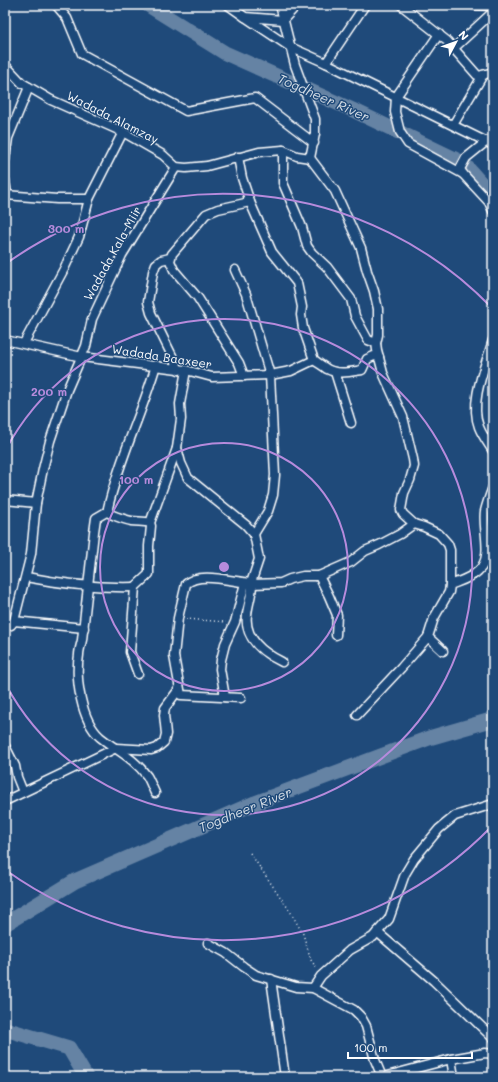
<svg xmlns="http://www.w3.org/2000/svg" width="498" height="1082" viewBox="0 0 498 1082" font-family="Mali,sans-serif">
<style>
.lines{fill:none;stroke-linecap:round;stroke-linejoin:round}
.river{stroke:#6583a4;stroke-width:15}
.street-casing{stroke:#fff;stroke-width:11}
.path{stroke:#fff;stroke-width:1.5;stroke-dasharray:1 3;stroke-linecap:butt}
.street{stroke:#1f4a7a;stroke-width:8}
.ring{fill:none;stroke:#b68bdc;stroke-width:2}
.labels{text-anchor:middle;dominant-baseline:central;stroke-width:3;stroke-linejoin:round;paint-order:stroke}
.street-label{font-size:12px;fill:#fff;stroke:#1f4a7a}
.water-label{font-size:13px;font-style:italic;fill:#d8e0e8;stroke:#1f4a7a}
.centre{fill:#b68bdc;stroke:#1f4a7a;stroke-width:2}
.ring-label{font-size:12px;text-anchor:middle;font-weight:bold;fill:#b68bdc;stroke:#1f4a7a;stroke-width:3;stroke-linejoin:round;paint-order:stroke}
</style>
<rect width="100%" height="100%" fill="#1f4a7a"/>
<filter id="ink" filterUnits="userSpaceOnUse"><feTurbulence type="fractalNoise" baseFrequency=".025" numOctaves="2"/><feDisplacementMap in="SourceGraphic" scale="8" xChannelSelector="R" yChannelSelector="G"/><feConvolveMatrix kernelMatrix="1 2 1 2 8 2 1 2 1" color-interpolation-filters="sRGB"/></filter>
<g filter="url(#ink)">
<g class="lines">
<g class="river">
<polyline points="148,5 225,53 355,111 463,163 493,197"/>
<polyline points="5,924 75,881 255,803 429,738 491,720 493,716"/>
<polyline points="5,1029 69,1048 86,1077"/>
</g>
<g class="street-casing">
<g id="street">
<polyline points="56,5 67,18 82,54 186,111 255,98 314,143"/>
<polyline points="228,5 245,17 283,20 297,5"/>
<polyline points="280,5 295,65 315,119 315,134 310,158"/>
<polyline points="401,5 447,41 477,75 479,76 493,72"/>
<polyline points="473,5 493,6"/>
<polyline points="245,17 290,47 326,63 493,145"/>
<polyline points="439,34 396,97 395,112 400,132 408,144 463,174"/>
<polyline points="453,49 493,12"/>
<polyline points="326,63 365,5"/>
<polyline points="5,65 22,83 51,100 123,132 163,155 176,167 186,168 207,166 259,152 283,150 297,156 310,158"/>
<polyline points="453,125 483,75"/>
<polyline points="487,141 466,158 460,169 463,174 489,202 493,211"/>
<polyline points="283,150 283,183 302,227 307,246 312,253 327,267 351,299 355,316 368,340 376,343"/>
<path d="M238 157 242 178 250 202 272 252 297 283 302 307 301 315 303 328 314 360C318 363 323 366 327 369 338 375 350 372 362 370L367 359 374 356 379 357"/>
<polyline points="310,158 335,191 361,248 367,271 374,291 378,309 378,335 376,343 377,350 383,373 403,417 413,459 414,466 410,480 404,493 401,510 403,514 414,524 424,527 439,534 448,544 450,550 450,585 449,592 434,618 428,637 443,651"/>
<polyline points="5,160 8,138 29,87"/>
<polyline points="5,180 7,195"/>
<polyline points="5,195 57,199 89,199 79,237 64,269 24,343"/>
<polyline points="89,199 123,132"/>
<polyline points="170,258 161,260 156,264 153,272 148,302 151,313 179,370"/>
<path d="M235 270 246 294 270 375 275 475 273 495 268 511 254 534 259 559 251 583 252 584C252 595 248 604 247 615 244 638 263 653 282 662"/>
<polyline points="5,340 82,357 186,370 212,377 270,375 291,371 314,360"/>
<path d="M493 340C486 365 469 401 479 427 482 435 488 443 493 451"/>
<polyline points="186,370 180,404 181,419 177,448 181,463 188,478 246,525 254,534"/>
<polyline points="335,372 351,423"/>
<polyline points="244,376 239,363 198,298 174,270 170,261 172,254 206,214 218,209 250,202"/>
<polyline points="5,500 36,503"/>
<path d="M108 511 96 518 94 532 82 640C81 645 79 650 79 655 75 679 81 720 100 737 116 750 134 758 147 776 150 781 152 787 155 793"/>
<polyline points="150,523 177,448"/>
<polyline points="319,576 329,596 337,615 336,635"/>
<path d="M26 577C62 584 99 588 135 587"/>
<polyline points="252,584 281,583 290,579 303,576 319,576 351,562 365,551 379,545 400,534 414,524"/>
<path d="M450 585C460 581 471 578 478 571 494 558 482 528 485 511 487 503 490 495 493 487"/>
<polyline points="14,621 84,628"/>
<polyline points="5,627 11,625 14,621 31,554 36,503 43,469 50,441 67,390 86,346 92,319 122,255 176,167"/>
<path d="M138 674 130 652 135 587 149 574V546L151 526 150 523C144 521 138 522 131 521 124 519 115 517 109 513L108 508C119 459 142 414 156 365"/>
<polyline points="225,697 220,669 221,660 225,644 235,622 245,583"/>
<path d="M241 698 181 695 174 656 178 618 186 584C199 571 233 582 251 583"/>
<polyline points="357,715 401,668 428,637"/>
<polyline points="5,746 15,766 17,777 23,792"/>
<polyline points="5,801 116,748 151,750 157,748 164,742 166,734 164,715 165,708 179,689"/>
<polyline points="377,932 434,981 493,1038"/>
<polyline points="208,943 226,953 244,967 256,975 296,987 313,988 354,1010 361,1017 366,1026 375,1060 382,1077"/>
<polyline points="271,979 285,1077"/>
<polyline points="313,988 321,976 350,950 373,937 389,919 405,874 414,859 439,829 455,816 493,804"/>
<polyline points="451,1059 454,1077"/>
<polyline points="383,1077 451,1059 485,1053 493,1054"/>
</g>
</g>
<g class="path">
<polyline points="186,619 226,622"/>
<polyline points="250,853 290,911 303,934 311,960 317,969"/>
</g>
<use href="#street" class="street"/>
</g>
</g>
<g class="ring">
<circle cx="224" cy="567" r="124"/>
<path d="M5 451A248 248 0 1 1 5 683"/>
<path d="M492 826A373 373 0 0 1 7 871M7 263A373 373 0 0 1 492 308"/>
</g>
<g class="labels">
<g class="street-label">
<text transform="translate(113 117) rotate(27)">Wadada Alamzay</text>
<text transform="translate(112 253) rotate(-61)">Wadada Kala-Miir</text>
<text transform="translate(162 356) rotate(9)">Wadada Baaxeer</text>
</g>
<g class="water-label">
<text transform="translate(324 97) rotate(24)">Togdheer River</text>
<text transform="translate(245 809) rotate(-22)">Togdheer River</text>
</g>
</g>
<circle cx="224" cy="567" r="6" class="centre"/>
<g class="ring-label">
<text x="66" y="233">300 m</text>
<text x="49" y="396">200 m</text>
<text x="136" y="484">100 m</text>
</g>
<rect width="498" height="1082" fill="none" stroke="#1f4a7a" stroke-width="20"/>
<rect x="10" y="10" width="478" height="1062" fill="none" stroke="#fff" stroke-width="1.5" filter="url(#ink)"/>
<g transform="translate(456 42) rotate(49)" stroke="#1f4a7a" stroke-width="3" paint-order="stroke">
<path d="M0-3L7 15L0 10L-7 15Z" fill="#ffffff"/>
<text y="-6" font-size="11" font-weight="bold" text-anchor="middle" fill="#ffffff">N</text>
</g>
<path d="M348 1052v6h124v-6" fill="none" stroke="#ffffff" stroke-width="2"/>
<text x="354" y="1052" font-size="12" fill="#ffffff" stroke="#1f4a7a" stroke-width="3" paint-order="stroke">100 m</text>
</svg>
